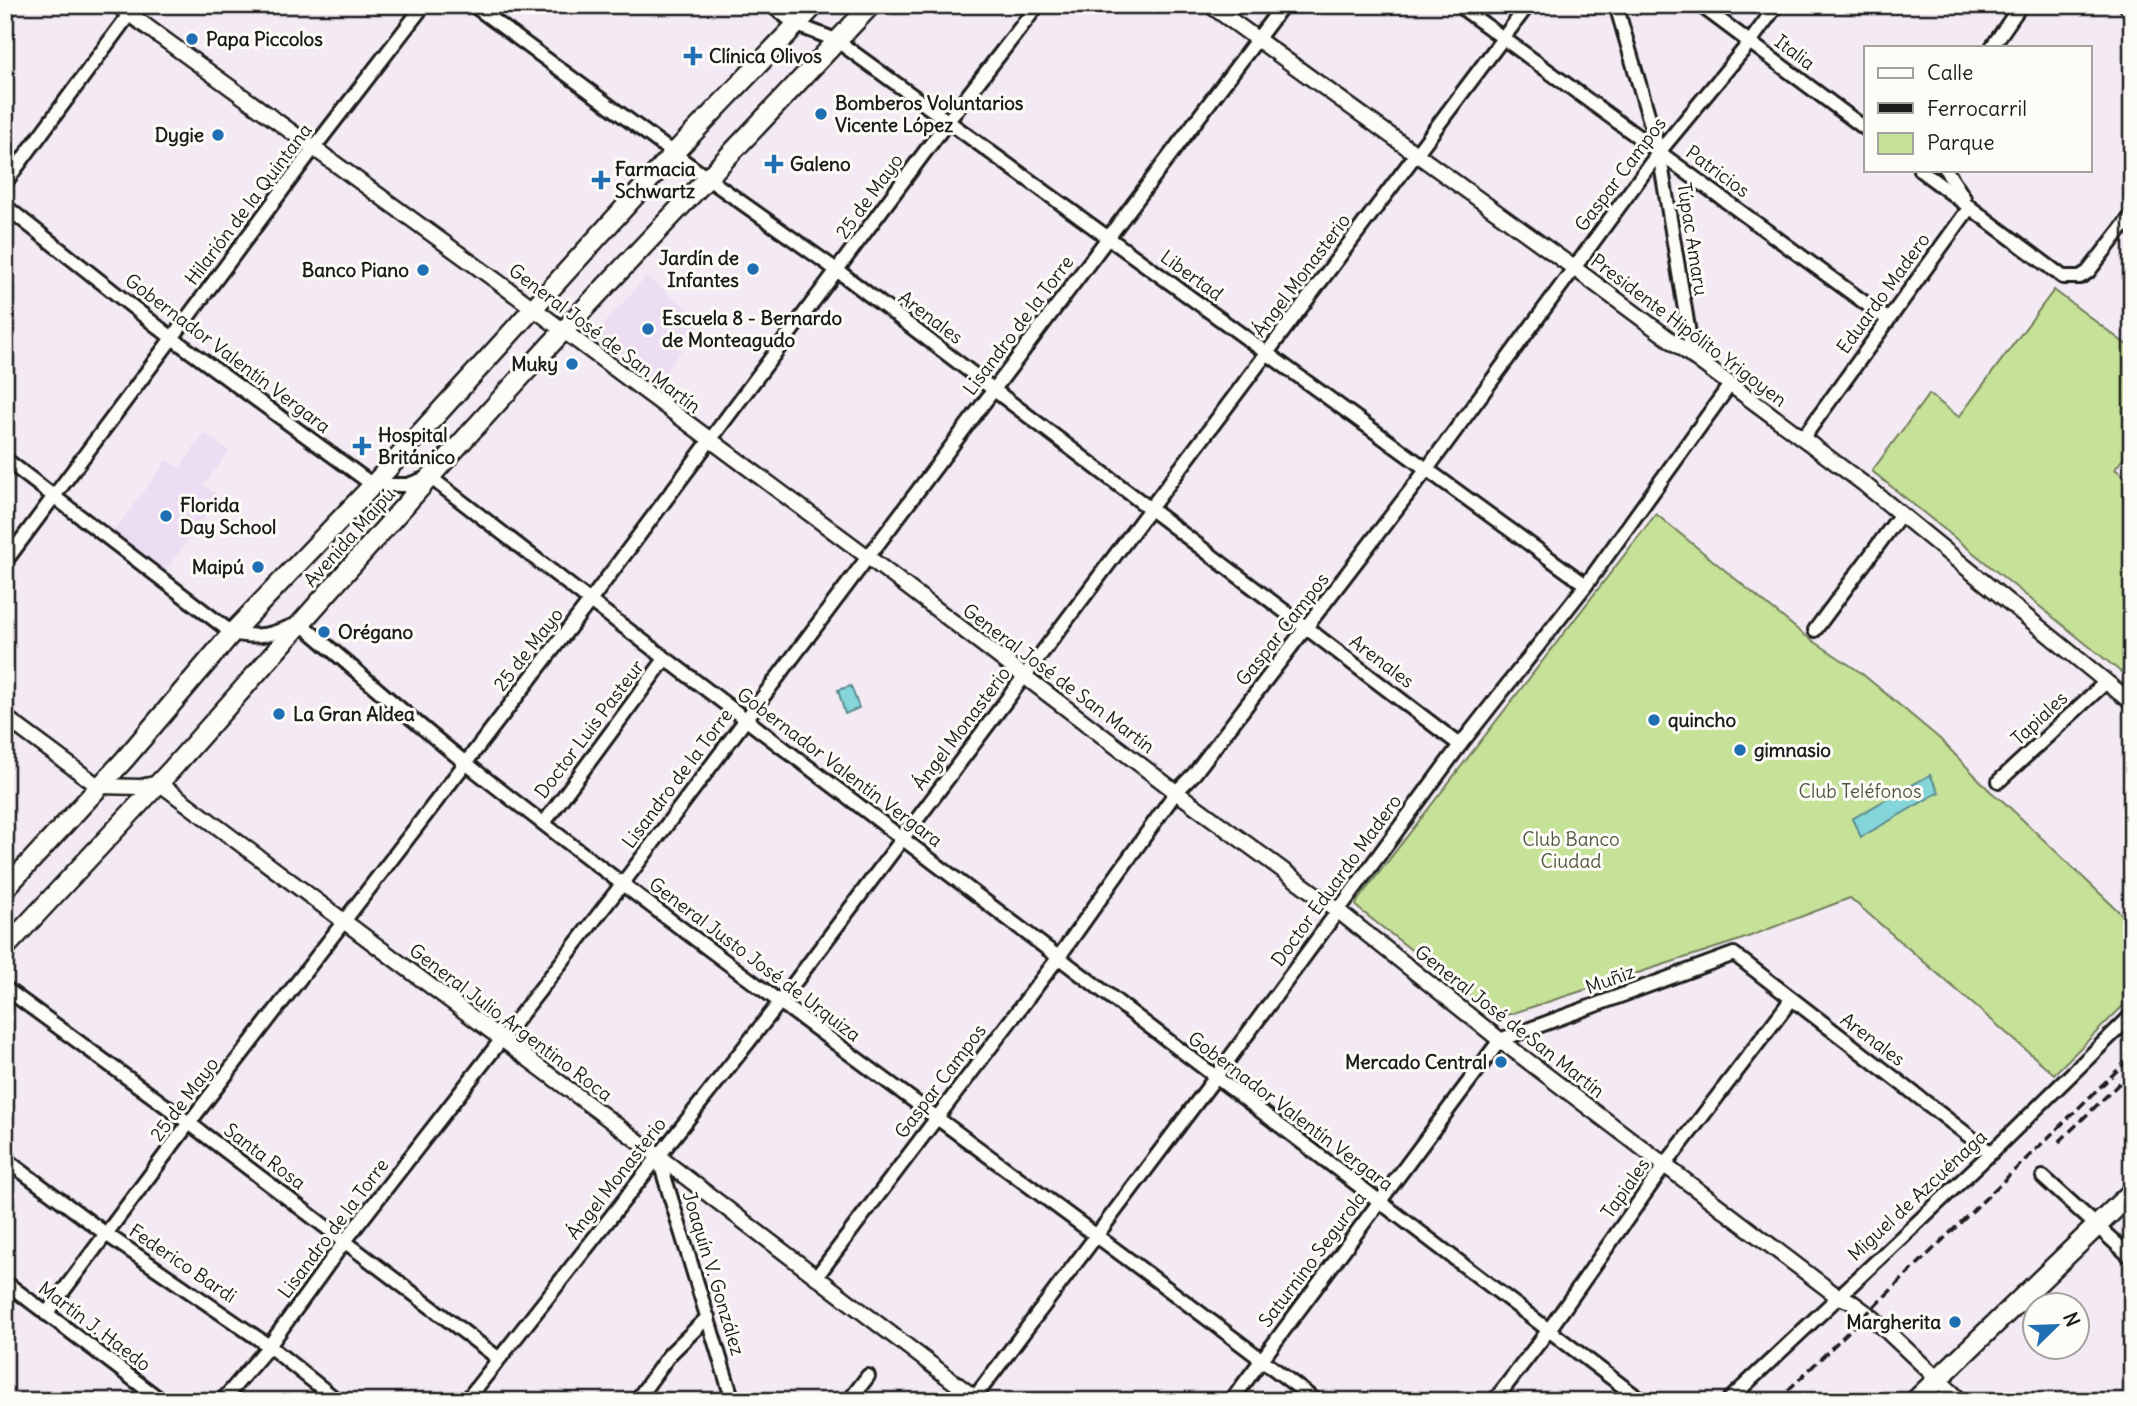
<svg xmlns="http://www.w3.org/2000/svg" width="2137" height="1406" viewBox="0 0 2137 1406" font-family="Delius,sans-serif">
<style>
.built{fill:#ecddf2}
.green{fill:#c6e198;stroke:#717e5a;stroke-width:2}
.water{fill:#85d6db;stroke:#5b8c8f;stroke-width:2}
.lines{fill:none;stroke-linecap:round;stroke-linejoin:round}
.minor-casing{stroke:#1c1c1c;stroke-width:18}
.tertiary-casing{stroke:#1c1c1c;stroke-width:19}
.secondary-casing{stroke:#1c1c1c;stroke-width:23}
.primary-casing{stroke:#1c1c1c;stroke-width:24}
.minor{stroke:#fdfcf7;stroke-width:12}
.tertiary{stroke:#fdfcf7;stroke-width:14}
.secondary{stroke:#fdfcf7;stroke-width:18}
.primary{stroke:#fdfcf7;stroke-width:19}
.rail{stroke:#1c1c1c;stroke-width:3.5;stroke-dasharray:10 5;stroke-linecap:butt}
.poi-dot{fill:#1f6fb2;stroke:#fdfcf7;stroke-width:2.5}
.labels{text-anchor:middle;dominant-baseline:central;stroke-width:6;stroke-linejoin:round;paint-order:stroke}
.poi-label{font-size:19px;font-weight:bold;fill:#1c1c1c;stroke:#fdfcf7;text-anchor:start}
.street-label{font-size:19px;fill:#1c1c1c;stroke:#fdfcf7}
.park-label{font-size:19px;fill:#4f5741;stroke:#fdfcf7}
</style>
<rect width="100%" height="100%" fill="#f3eaf4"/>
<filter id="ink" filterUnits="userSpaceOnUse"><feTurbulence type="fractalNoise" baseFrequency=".0143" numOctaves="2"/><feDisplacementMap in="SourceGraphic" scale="14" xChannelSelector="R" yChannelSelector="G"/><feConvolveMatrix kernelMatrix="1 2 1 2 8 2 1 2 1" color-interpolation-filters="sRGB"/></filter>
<g filter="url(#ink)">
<g class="built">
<polygon points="646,277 704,320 654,387 592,338"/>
<polygon points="205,433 229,451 204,485 220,497 163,573 112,534 167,460 179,468"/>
</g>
<g class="green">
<polygon points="2054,290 2132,349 2132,447 2115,469 2132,483 2132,681 1872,471 1929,394 1959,417"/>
<polygon points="1656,514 1803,634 1860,672 1940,739 1991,792 2004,802 2132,924 2132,997 2054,1074 1850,898 1740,940 1501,1017 1496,1016 1359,909 1356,905 1358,900"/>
</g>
<g class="water">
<polygon points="851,686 859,708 845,714 838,690"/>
<polygon points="1930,775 1939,792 1861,837 1852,819"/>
</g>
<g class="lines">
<g class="minor-casing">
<g id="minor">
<polyline points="473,5 707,178 838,271 1460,745"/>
<polyline points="771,5 797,25 836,40 1586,585"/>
<polyline points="1458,5 1887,319"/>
<polyline points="1616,5 1659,152 1693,358"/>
<polyline points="1700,5 1866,129"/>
<polyline points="1992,47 2021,5"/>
<polyline points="1920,170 2063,277 2080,277 2088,272 2132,215"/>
<polyline points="1946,170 1964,198"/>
<polyline points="5,183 136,5"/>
<polyline points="5,206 172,338 373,485 408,485 430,477 590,601 1642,1401"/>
<polyline points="1803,438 1970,207"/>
<path d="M5 459 232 633C262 639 272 634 300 623 356 670 410 719 467 764 745 983 1035 1185 1316 1401"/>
<polyline points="5,562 313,149 424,5"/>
<polyline points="1815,630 1901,514"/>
<polyline points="1999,781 2106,682"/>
<polyline points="544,823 665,659"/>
<polyline points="5,988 189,1123 498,1358"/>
<polyline points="658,1156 733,1401"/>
<polyline points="5,1159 106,1234 269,1346 338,1401"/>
<polyline points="2043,1177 2132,1258"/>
<polyline points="817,1276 1058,958 1176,792 1194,774 1427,469 1659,152 1750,42 1777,5"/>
<polyline points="5,1282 162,1401"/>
<polyline points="46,1314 189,1123 590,601 948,121 1038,5"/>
<polyline points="975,1397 1215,1078 1460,745 1586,585 1729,386"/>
<polyline points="222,1401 269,1346 345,1241 623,883 1283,5"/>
<polyline points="466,1401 780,1002 1528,5"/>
<polyline points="636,1401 670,1354 708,1317"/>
<polyline points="849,1401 868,1376"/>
<polyline points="1231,1401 1500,1040 1734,954 1991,1153"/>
<polyline points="1494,1401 1548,1331 1665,1165 1791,1000"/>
<polyline points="1728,1401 1991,1153 2132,1015"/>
</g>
</g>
<g class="tertiary-casing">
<g id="tertiary">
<polyline points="117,5 498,282 868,557 1176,792 1337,910 1500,1040 1837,1296 1850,1301 1873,1318 1961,1401"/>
<polyline points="1210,5 1574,268 1864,484 2132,703"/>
<polyline points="2126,5 2132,10"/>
<polyline points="5,717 98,786 140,787 159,783 658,1156 979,1401"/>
</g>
</g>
<g class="secondary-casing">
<g id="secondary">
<polyline points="5,889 124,760 232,633 373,485 674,153 815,5"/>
<polyline points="5,948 171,770 430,477 550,345 871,5"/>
</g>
</g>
<g class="primary-casing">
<polyline id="primary" points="1915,1401 2132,1192"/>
</g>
<use href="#minor" class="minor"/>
<use href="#tertiary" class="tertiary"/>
<use href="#secondary" class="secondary"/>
<use href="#primary" class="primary"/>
<g class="rail">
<polyline points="2059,1142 2132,1071"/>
<polyline points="1777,1401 2132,1056"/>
</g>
</g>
</g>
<g class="poi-dot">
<circle cx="192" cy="39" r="7"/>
<path d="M689.5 45.5h7v7h7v7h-7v7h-7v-7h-7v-7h7z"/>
<circle cx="821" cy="114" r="7"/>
<circle cx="218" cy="135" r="7"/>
<path d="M770.5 153.5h7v7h7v7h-7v7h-7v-7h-7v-7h7z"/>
<path d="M597.5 169.5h7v7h7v7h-7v7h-7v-7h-7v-7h7z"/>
<circle cx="753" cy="269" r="7"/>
<circle cx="423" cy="270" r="7"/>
<circle cx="648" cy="329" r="7"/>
<circle cx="572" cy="364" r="7"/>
<path d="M358.5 435.5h7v7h7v7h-7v7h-7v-7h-7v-7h7z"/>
<circle cx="166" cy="516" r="7"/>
<circle cx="258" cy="567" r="7"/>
<circle cx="324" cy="632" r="7"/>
<circle cx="279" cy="714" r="7"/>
<circle cx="1654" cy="720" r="7"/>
<circle cx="1740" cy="750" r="7"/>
<circle cx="1501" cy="1062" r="7"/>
<circle cx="1955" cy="1322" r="7"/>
</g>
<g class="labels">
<g class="poi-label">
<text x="206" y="39">Papa Piccolos</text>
<text x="709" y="56">Clínica Olivos</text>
<text x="835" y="103">Bomberos Voluntarios<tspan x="835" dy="22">Vicente López</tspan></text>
<text x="204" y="135" text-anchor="end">Dygie</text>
<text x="790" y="164">Galeno</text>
<text x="615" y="169">Farmacia<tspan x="615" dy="22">Schwartz</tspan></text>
<text x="739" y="258" text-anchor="end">Jardín de<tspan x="739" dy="22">Infantes</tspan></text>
<text x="409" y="270" text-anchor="end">Banco Piano</text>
<text x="662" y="318">Escuela 8 - Bernardo<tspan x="662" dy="22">de Monteagudo</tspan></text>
<text x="558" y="364" text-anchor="end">Muky</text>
<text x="378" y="435">Hospital<tspan x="378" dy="22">Británico</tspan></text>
<text x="180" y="505">Florida<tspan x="180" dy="22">Day School</tspan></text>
<text x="244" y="567" text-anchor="end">Maipú</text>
<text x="338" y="632">Orégano</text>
<text x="293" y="714">La Gran Aldea</text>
<text x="1668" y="720">quincho</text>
<text x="1754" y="750">gimnasio</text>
<text x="1487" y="1062" text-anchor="end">Mercado Central</text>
<text x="1941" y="1322" text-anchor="end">Margherita</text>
</g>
<g class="street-label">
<text transform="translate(1795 52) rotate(37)">Italia</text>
<text transform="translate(1718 171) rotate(36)">Patricios</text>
<text transform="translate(1620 174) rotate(-53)">Gaspar Campos</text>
<text transform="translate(869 196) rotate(-54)">25 de Mayo</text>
<text transform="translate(248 204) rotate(-53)">Hilarión de la Quintana</text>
<text transform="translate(1693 239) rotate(81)">Túpac Amaru</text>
<text transform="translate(1192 275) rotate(36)">Libertad</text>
<text transform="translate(1301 275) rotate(-53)">Ángel Monasterio</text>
<text transform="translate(1883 293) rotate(-54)">Eduardo Madero</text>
<text transform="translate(931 317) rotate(37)">Arenales</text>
<text transform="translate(1018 325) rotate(-53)">Lisandro de la Torre</text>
<text transform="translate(1689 330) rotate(37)">Presidente Hipólito Yrigoyen</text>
<text transform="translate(605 338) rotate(37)">General José de San Martín</text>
<text transform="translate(228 353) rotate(37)">Gobernador Valentín Vergara</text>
<text transform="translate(349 537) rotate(-48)">Avenida Maipú</text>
<text transform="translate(1282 629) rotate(-52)">Gaspar Campos</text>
<text transform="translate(528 649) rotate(-52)">25 de Mayo</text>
<text transform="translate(1382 661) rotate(37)">Arenales</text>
<text transform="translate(1059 678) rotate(37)">General José de San Martín</text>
<text transform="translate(2039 718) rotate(-43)">Tapiales</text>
<text transform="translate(961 728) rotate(-53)">Ángel Monasterio</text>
<text transform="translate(589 729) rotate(-53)">Doctor Luis Pasteur</text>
<text transform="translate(840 767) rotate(37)">Gobernador Valentín Vergara</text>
<text transform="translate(677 778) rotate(-53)">Lisandro de la Torre</text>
<text transform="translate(1336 880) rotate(-54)">Doctor Eduardo Madero</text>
<text transform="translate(755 959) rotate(37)">General Justo José de Urquiza</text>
<text transform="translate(1610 979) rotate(-20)">Muñiz</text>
<text transform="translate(1510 1021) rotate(38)">General José de San Martín</text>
<text transform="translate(511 1022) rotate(37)">General Julio Argentino Roca</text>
<text transform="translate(1873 1039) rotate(37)">Arenales</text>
<text transform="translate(940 1081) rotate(-53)">Gaspar Campos</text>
<text transform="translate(184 1099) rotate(-53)">25 de Mayo</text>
<text transform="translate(1291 1111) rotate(37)">Gobernador Valentín Vergara</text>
<text transform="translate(265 1156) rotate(37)">Santa Rosa</text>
<text transform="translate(616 1178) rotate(-52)">Ángel Monasterio</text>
<text transform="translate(1625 1188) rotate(-55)">Tapiales</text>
<text transform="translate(1917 1195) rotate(-43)">Miguel de Azcuénaga</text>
<text transform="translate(333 1228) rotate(-53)">Lisandro de la Torre</text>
<text transform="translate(1312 1259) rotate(-53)">Saturnino Segurola</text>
<text transform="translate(183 1263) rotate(34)">Federico Bardi</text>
<text transform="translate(714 1273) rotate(73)">Joaquín V. González</text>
<text transform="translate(95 1326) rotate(37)">Martín J. Haedo</text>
</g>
<g class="park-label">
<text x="1860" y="791">Club Teléfonos</text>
<text x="1571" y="839">Club Banco<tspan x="1571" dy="22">Ciudad</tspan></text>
</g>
</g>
<rect width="2137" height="1406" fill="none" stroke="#fdfcf7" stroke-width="28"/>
<rect x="14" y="14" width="2109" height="1378" fill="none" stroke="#1c1c1c" stroke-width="2.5" filter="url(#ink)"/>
<rect x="1864" y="46" width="228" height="126" fill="#fdfcf7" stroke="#a3a29f" stroke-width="2"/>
<rect x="1878" y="68" width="35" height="10" fill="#fdfcf7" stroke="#a3a29f" stroke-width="2"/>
<text x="1927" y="80" font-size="21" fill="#1c1c1c">Calle</text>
<rect x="1878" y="103" width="35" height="10" fill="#1c1c1c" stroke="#a3a29f" stroke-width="2"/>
<text x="1927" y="116" font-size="21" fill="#1c1c1c">Ferrocarril</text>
<rect x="1878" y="133" width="35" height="21" fill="#c6e198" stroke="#a3a29f" stroke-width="2"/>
<text x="1927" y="150" font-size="21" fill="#1c1c1c">Parque</text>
<g transform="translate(2056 1326) rotate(67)"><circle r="33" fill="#fdfcf7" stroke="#a3a29f" stroke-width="2"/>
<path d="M0-5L12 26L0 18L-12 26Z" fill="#1f6fb2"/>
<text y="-10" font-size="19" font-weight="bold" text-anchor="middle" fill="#1c1c1c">N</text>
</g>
</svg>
